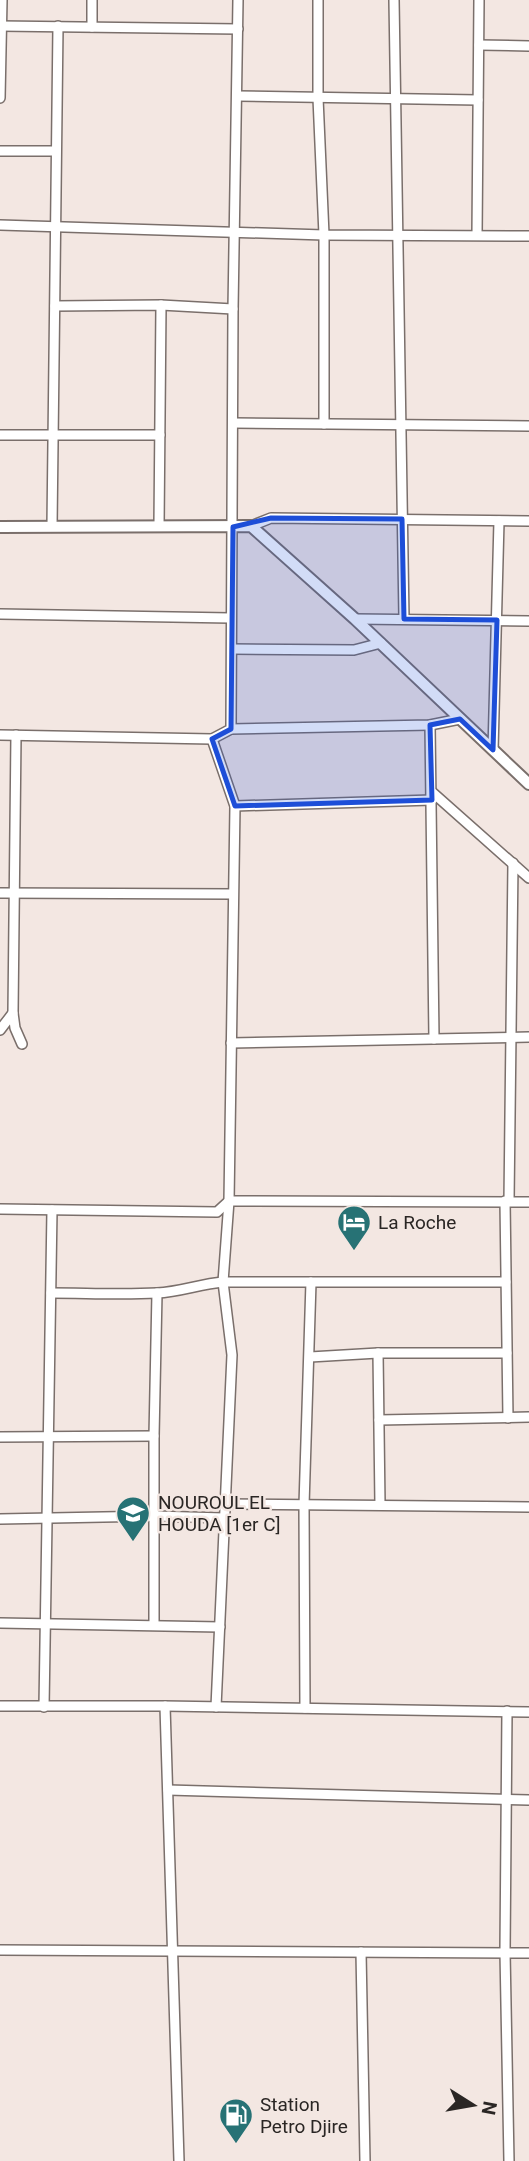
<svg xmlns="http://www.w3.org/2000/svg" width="529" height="2161" viewBox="0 0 529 2161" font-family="Roboto,sans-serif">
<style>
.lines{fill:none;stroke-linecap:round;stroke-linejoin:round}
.minor-casing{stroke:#7a6f6b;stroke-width:12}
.tertiary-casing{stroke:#7a6f6b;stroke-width:14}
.minor{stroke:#fff;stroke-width:9}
.tertiary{stroke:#fff;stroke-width:10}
.marked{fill:#1d4ed8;fill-opacity:0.2;stroke:#1d4ed8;stroke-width:5;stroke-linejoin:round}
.labels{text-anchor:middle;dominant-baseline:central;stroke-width:5;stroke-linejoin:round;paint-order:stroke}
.poi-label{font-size:19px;fill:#2a2624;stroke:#f3e7e2;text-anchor:start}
</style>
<rect width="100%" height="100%" fill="#f3e7e2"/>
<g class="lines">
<g class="minor-casing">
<g id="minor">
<polyline points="318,0 318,98 324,235 324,424"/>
<polyline points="394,0 404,619"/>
<polyline points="0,26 238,29"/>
<polyline points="92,27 92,0"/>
<polyline points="479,45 529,46"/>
<polyline points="238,96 478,100"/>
<polyline points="0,98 2,0"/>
<polyline points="0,151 56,151"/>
<polyline points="0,225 324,235 529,236"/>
<polyline points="477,235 479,0"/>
<polyline points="55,306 161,305 233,309"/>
<polyline points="234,423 529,426"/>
<polyline points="0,435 160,435"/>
<polyline points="52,526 58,26"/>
<polyline points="159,526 161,305"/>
<polyline points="251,526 271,518 529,521"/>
<polyline points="0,614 230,618"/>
<polyline points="355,619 529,621"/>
<polyline points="232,649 354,650 381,643"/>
<polyline points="430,725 434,1039"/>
<polyline points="231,729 430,725 460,719"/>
<polyline points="0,735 212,739"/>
<polyline points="16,735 13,1013 15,1028 22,1044"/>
<polyline points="493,750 499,521"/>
<polyline points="432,792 529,878"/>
<polyline points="235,806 432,800"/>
<polyline points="0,893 233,894"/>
<polyline points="0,1030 13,1013"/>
<polyline points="231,1043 529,1037"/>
<polyline points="505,1201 508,1418"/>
<polyline points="509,1201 513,863"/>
<polyline points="0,1209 217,1212 229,1201 529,1202"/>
<path d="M51 1293C86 1293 122 1295 157 1293 180 1292 200 1284 223 1282H506"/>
<polyline points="378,1353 380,1505"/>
<polyline points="310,1357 378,1353 507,1353"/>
<polyline points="379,1420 529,1417"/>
<polyline points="0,1437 154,1436"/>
<polyline points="225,1504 529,1507"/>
<polyline points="0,1519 155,1516 224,1518"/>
<polyline points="0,1623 220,1627"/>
<polyline points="154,1625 154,1436 157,1293"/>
<polyline points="0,1706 165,1706 529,1712"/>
<polyline points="165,1706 179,2161"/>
<polyline points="44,1707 52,1210"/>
<polyline points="216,1707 232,1355 223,1282 229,1201 235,806 212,739 231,729 233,309 238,0"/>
<polyline points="305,1708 304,1505 311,1282"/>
<polyline points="507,1711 505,1952 509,2161"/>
<polyline points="168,1790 529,1800"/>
<polyline points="0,1950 529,1953"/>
<polyline points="361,1952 365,2161"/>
</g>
</g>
<g class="tertiary-casing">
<polyline id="tertiary" points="0,527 251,526 355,619 529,784"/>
</g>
<use href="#minor" class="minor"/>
<use href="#tertiary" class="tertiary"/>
</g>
<path class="marked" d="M271 518 402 519 404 619 497 620 493 750 460 719 430 725 432 800 235 806 212 739 231 729 233 527Z"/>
<defs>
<g id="hotel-pin" transform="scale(1.75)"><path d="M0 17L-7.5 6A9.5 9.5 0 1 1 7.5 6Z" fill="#277275" stroke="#f3e7e2"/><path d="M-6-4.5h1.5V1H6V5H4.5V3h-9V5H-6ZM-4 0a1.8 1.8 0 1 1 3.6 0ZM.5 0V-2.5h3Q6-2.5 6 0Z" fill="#fff"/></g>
<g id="school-pin" transform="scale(1.75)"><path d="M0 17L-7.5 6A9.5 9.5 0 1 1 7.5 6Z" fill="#277275" stroke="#f3e7e2"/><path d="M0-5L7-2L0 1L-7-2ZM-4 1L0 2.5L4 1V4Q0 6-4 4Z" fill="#fff"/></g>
<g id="fuel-pin" transform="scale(1.75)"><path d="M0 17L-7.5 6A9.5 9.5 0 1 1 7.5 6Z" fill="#277275" stroke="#f3e7e2"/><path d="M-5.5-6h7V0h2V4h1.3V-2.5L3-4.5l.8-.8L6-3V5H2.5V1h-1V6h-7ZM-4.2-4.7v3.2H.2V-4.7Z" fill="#fff"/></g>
</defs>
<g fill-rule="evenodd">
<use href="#hotel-pin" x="354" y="1222"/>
<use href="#school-pin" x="133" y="1513"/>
<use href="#fuel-pin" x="236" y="2115"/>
</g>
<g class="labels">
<g class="poi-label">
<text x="378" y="1222">La Roche</text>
<text x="158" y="1502">NOUROUL EL<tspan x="158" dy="22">HOUDA [1er C]</tspan></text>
<text x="260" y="2104">Station<tspan x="260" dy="22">Petro Djire</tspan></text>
</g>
</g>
<g transform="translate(473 2105) rotate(101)" stroke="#f3e7e2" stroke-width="5" paint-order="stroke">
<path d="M0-5L12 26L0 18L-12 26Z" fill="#2a2624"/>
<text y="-10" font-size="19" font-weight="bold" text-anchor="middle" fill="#2a2624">N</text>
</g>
</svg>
